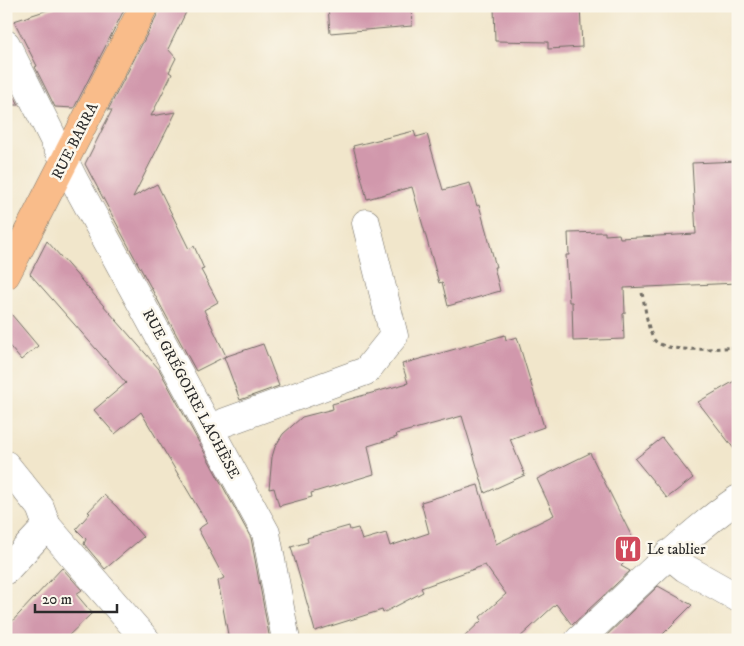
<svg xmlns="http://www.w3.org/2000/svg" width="744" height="646" viewBox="0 0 744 646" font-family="'IM FELL DW Pica',serif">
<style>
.building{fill:#d198ac}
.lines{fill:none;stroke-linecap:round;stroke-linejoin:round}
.minor-casing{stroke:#706c63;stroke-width:29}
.major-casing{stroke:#706c63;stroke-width:29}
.path{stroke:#706c63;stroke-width:3;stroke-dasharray:4 4;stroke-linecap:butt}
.minor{stroke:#fff;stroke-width:28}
.major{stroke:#f9bc8a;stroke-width:28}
.labels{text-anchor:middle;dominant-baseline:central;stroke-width:5;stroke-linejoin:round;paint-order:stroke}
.street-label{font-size:15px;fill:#2b2b2b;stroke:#fbf7ec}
.poi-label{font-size:15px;fill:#2b2b2b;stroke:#fbf7ec;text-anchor:start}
</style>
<rect width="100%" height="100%" fill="#fbf7ec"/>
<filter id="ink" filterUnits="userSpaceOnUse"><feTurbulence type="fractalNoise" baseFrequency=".02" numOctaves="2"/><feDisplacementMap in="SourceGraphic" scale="10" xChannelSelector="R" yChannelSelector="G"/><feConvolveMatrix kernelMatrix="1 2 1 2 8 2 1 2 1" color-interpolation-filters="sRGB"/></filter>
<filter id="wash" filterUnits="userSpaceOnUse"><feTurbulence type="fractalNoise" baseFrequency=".0096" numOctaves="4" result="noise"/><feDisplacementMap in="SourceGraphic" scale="20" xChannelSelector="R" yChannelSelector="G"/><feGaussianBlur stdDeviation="1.12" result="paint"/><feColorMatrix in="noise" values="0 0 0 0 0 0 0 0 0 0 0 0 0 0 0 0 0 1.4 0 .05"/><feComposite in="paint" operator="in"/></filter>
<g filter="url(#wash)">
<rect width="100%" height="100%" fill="#f1e6cb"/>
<g id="blocks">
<g class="building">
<polygon points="60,6 126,6 74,108 55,107 35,67 37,66 14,21"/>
<polygon points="159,6 189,6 168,49 176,58 169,72 172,74 151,116 176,112 133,197 157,184 189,249 194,246 204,269 201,270 218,302 204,310 226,356 196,371 122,234 85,164 112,110 108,110 158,13"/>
<polygon points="328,6 411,6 412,26 330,33"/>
<polygon points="494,6 580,6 582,47 548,49 548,42 495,41"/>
<polygon points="8,84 19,105 6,105 6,85"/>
<polygon points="414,131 416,137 427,134 443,190 470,183 477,206 479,205 489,241 496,267 494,267 500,291 448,306 442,282 439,283 412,187 367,199 353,146"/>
<polygon points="738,161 738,283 624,288 625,313 623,314 624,339 573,341 572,302 569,302 566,255 569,255 568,233 605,232 605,235 619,234 620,238 696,234 692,163"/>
<polygon points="47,241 159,369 251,538 270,640 229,640 218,581 224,578 198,529 207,523 141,412 115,434 94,410 126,383 30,274"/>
<polygon points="6,308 38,346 21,360 6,342"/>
<polygon points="505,335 506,340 517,337 544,427 510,439 525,475 485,493 462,416 396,434 397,437 368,446 374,474 311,493 312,497 279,506 274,488 269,489 272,457 275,447 283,434 302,417 333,409 332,404 408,383 402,364"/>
<polygon points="263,344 279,386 240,400 224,357"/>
<polygon points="738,379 738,454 698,402"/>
<polygon points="662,438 693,478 667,498 635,459"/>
<polygon points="590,453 638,549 621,566 630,571 572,625 556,604 517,640 461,640 482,620 480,617 506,594 485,565 421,588 423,592 383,613 382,610 315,631 291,547 308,542 307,538 349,526 350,530 358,528 362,540 386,533 390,546 429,533 421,502 478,485 496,544 554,515 537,479"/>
<polygon points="104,495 116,506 143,537 105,569 84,544 86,539 76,529 90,513 88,512"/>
<polygon points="62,568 82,590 76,594 92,613 64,640 6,640 6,628"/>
<polygon points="658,586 692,605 657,640 602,640"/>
</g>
</g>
</g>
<g filter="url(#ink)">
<use href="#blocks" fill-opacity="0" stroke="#706c63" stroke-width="1"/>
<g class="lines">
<g class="minor-casing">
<g id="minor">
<polyline points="6,44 74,180 266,533 286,640"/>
<polyline points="209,428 366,371 394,336 366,223"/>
<polyline points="6,465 40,507 47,526 146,640"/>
<polyline points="668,554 685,568 738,598"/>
<polyline points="6,570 47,526"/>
<path d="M579 640C632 592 679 540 738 499"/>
</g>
</g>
<g class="major-casing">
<polyline id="major" points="6,275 144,6"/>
</g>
<path class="path" d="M642 293C645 305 647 327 653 338 661 355 721 348 738 347"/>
<use href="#minor" class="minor"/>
<use href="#major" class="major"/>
</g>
</g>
<defs>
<g id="restaurant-square" transform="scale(1.4375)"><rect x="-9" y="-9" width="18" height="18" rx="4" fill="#d1495b" stroke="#fbf7ec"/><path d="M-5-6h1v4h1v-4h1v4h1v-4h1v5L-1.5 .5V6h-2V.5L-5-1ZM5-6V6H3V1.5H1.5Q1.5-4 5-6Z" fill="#fff"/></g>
</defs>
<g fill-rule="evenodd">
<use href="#restaurant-square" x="628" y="549"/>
</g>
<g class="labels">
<g class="street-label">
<text transform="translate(75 141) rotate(-63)">RUE BARRA</text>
<text transform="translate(191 394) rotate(62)">RUE GRÉGOIRE LACHÈSE</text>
</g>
<g class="poi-label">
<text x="647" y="549">Le tablier</text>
</g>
</g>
<rect width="744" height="646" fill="none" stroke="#fbf7ec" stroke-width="25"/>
<path d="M35 604v8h82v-8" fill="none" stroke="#2b2b2b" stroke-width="2.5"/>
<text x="42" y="604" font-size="15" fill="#2b2b2b" stroke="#fbf7ec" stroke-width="4" paint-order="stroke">20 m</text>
</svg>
